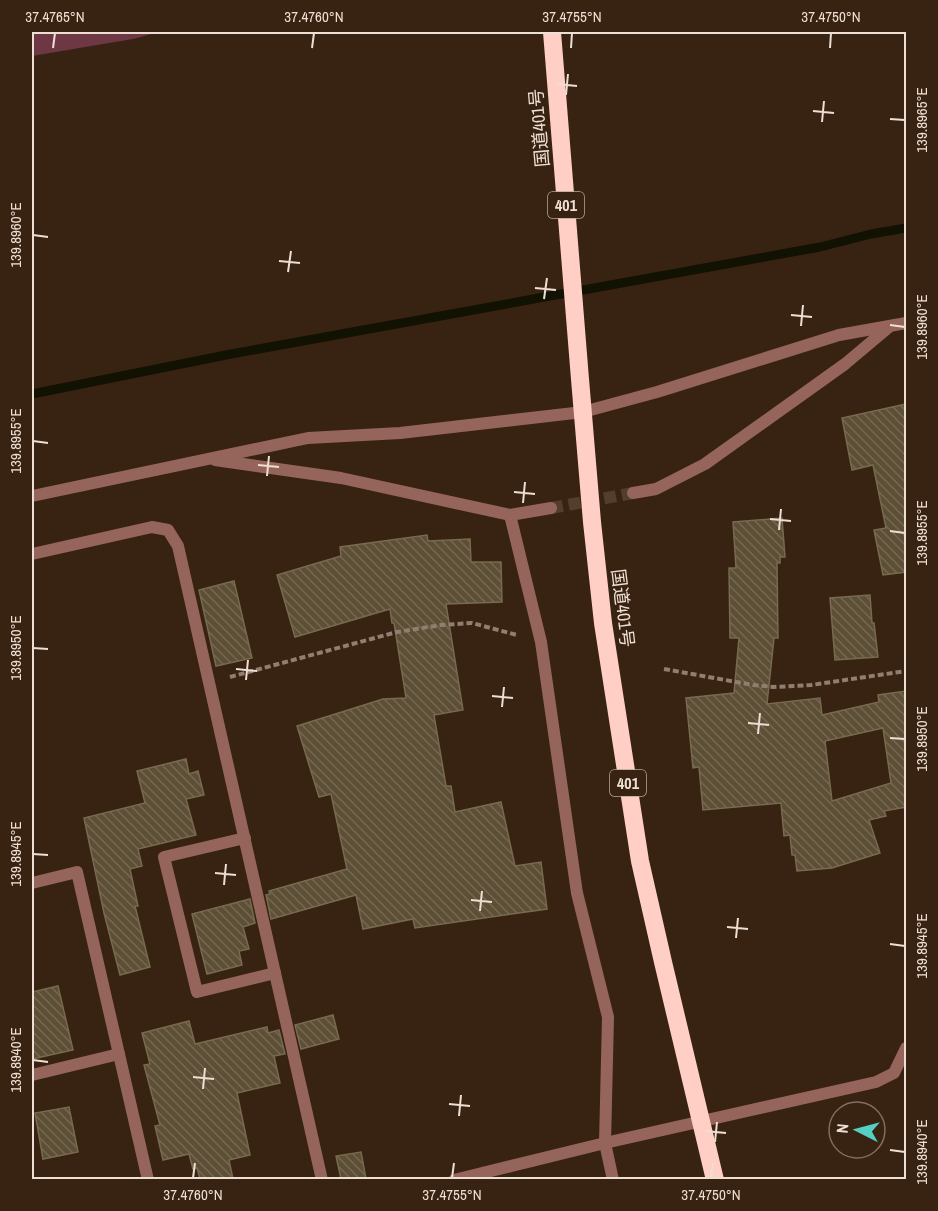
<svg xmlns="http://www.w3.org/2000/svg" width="938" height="1211" viewBox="0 0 938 1211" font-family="'Archivo Narrow','Noto Sans JP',sans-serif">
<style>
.green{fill:#6e3744}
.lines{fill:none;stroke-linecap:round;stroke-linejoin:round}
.stream{stroke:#121202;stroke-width:9}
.building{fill:url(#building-back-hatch);stroke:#786a4f;stroke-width:1.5;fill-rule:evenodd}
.street-tunnel{stroke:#533e2e;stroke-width:12;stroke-dasharray:12 6;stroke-linecap:butt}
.path{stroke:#907e70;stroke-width:4;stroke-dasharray:6 3;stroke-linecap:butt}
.street{stroke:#95655b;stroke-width:12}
.highway{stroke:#ffcec4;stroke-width:18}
.ticks{fill:none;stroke:#eedfd4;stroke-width:2}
.labels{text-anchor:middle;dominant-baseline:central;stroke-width:4.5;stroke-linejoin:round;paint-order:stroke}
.shield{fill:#382211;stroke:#b7a69a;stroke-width:1.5}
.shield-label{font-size:16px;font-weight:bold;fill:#eedfd4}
.street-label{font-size:18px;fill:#eedfd4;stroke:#382211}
.neatline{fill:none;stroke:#eedfd4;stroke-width:2}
.ticks-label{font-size:15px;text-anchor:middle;fill:#eedfd4}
</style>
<defs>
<pattern id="building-back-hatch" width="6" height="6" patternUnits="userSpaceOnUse" patternTransform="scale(1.5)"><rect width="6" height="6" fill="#5c4f35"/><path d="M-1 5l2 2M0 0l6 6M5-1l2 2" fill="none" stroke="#746851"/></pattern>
</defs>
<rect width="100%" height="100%" fill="#382211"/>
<polygon class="green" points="32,32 159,32 133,39 32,56"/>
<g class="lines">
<polyline class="stream" points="32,394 231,354 820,247 871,234 906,228"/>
</g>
<g class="building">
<polygon points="906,404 906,572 883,575 874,530 886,528 873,465 852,470 842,418"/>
<path d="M782 518 785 557H780V563H777L778 638H774L767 704 820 698 822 715 879 702 878 695 906 691V807L884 811 886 816 869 820 880 853 832 868 797 871 795 855H792L790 835 784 836 781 803 703 810 699 767 693 768 686 698 734 693 739 638H730L729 568H736L733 522ZM883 728 891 783 832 801 825 741Z"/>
<polygon points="427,535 428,541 470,539 471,562 501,562 502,602 446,604 463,710 434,715 446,786 451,786 455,812 501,802 515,866 541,862 547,909 415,928 413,919 363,929 356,895 271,919 266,895 270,894 269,891 347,869 331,794 319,797 297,726 383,699 406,698 394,623 392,623 390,609 295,637 277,575 341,556 340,547"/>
<polygon points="234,581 252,658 216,666 199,590"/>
<polygon points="870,595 872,623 874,623 878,657 835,660 830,598"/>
<polygon points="186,759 189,774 198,771 204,795 186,799 196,835 138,849 142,866 130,869 138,906 135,906 150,967 120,975 104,913 84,818 145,803 137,771"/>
<polygon points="250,899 255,923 243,927 249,949 239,951 242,965 207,974 192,914"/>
<polygon points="58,986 73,1050 32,1059 32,992"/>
<polygon points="333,1015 339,1039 301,1049 295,1025"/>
<polygon points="189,1021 195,1044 267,1027 268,1033 279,1030 285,1054 274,1056 280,1083 237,1093 250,1155 229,1160 233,1179 200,1179 197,1168 193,1169 189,1154 163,1160 155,1126 160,1125 144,1065 150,1064 142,1033"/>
<polygon points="69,1107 78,1152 43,1159 35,1113"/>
<polygon points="361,1152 366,1179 341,1179 336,1156"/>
</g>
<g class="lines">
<polyline class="street-tunnel" points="551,508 633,493"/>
<g class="path">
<polyline points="664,669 753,685 774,687 811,685 906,671"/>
<polyline points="230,677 397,632 441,625 472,623 517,635"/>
</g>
<g class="street">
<polyline points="215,460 341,478 510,515 551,508"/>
<polyline points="633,493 656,489 705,464 845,364 889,327"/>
<polyline points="32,496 308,438 400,433 583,412 657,392 839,335 906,323"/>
<polyline points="32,554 152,527 168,530 178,546 322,1180"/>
<polyline points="245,838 164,857 197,992 275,973"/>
<polyline points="32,883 77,872 148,1180"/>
<polyline points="32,1075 119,1054"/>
<polyline points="454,1180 605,1143 608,1017 577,893 541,642 510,515"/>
<polyline points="613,1180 605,1143 876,1082 894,1073 906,1048"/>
</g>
<polyline class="highway" points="552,32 580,379 592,522 603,623 640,861 663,962 715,1180"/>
</g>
<path class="ticks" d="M53 48 55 33M312 48 314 33M571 48 572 33M830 48 831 33M557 84 577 86M566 95 568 74M813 111 834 113M890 119 905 120M822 122 824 101M33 235 48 237M279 261 300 263M288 272 291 251M535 288 556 290M544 299 547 278M791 315 812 317M890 325 905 327M801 326 803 305M33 441 48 443M258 465 279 467M267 476 269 456M514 492 535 494M523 503 525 482M770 519 791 521M779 530 781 509M890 531 905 533M33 648 48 649M236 669 257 671M246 680 248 660M492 696 513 698M502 707 504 687M748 723 769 725M758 734 760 713M890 738 905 739M33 854 48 855M215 873 236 875M224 885 226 864M471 900 492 902M480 911 482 891M727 927 748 929M736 938 738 918M890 944 905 946M33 1060 48 1062M193 1077 214 1079M203 1089 205 1068M449 1104 470 1106M459 1116 461 1095M705 1131 726 1133M715 1142 717 1122M890 1150 905 1152M193 1178 195 1163M452 1178 454 1163M711 1178 713 1163"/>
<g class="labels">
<g class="shield">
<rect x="548" y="192" width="36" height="26" rx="4.5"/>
<rect x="610" y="770" width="36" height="26" rx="4.5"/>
</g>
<g class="shield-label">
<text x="566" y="205">401</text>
<text x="628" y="783">401</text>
</g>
<g class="street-label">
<text transform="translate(539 128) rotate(-95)">国道401号</text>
<text transform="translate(623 608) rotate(83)">国道401号</text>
</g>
</g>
<rect width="938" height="1211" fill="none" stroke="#382211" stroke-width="66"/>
<g transform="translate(857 1130) rotate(276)"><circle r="28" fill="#382211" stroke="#816e5f" stroke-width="1.5"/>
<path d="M0-4.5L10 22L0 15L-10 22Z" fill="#55cec4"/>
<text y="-9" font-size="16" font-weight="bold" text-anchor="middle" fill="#eedfd4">N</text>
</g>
<rect x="33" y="33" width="872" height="1145" class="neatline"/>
<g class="ticks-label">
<text x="55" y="22">37.4765°N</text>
<text x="314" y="22">37.4760°N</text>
<text x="572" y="22">37.4755°N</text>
<text x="831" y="22">37.4750°N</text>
<text transform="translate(922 120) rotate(-90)" y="5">139.8965°E</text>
<text transform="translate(16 235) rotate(-90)" y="5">139.8960°E</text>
<text transform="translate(922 327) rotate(-90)" y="5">139.8960°E</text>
<text transform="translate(16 441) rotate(-90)" y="5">139.8955°E</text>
<text transform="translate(922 533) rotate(-90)" y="5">139.8955°E</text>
<text transform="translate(16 648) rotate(-90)" y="5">139.8950°E</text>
<text transform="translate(922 739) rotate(-90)" y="5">139.8950°E</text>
<text transform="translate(16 854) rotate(-90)" y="5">139.8945°E</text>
<text transform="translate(922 946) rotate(-90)" y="5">139.8945°E</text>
<text transform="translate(16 1060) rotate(-90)" y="5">139.8940°E</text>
<text transform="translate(922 1152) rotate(-90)" y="5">139.8940°E</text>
<text x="193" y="1200">37.4760°N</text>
<text x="452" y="1200">37.4755°N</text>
<text x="711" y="1200">37.4750°N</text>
</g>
</svg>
